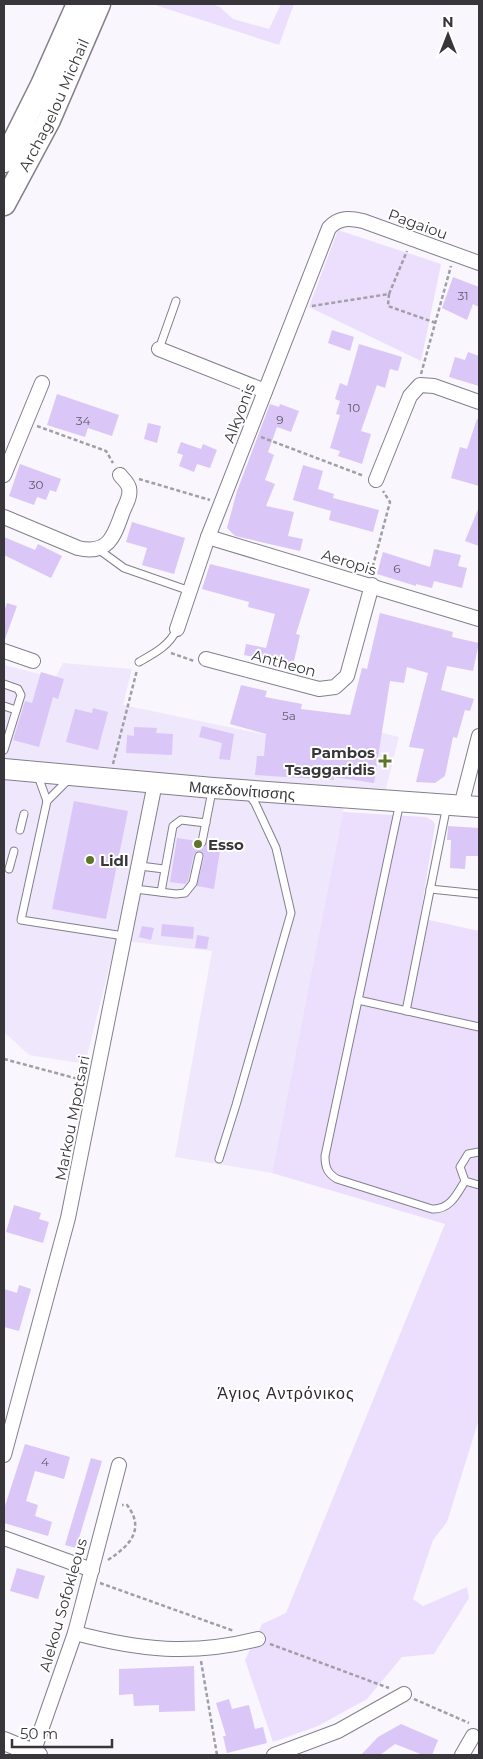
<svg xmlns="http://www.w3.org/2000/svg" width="483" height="1759" viewBox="0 0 483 1759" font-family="Montserrat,sans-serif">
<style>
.built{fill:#efe7fb}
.green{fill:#ecdffe}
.building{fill:#dbc6f8}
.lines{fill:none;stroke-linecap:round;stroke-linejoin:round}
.service-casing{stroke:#847f8b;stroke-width:9}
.minor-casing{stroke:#847f8b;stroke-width:16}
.tertiary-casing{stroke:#847f8b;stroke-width:20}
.secondary-casing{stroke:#847f8b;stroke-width:22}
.primary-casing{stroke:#847f8b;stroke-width:25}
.path{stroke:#a19fa6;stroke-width:2.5;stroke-dasharray:4 2.5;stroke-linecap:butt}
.service{stroke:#fff;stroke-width:7}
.minor{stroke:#fff;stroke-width:14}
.tertiary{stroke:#fff;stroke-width:18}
.secondary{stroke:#fff;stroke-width:20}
.primary{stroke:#fff;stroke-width:22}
.poi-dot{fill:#5d7527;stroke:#fff;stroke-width:2}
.labels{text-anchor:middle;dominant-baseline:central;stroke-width:4;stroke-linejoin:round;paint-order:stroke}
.number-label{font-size:12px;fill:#615a6a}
.street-label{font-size:15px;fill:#38363b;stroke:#fff}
.poi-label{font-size:15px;font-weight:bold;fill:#38363b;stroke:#fff;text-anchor:start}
.neighbourhood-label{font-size:16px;letter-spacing:1px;fill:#2d2932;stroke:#fff}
</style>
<rect width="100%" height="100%" fill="#f9f6fe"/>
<polygon class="built" points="63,663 132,669 123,705 349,752 354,726 399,737 386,789 346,787 343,812 272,1173 175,1157 212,951 116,940 85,1064 29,1055 4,1032 4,665 55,678"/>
<g class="green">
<polygon points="152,4 212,4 220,7 233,19 269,29 281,4 294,4 279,45"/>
<polygon points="338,230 441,264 421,361 309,307"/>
<polygon points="343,812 426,817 433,821 435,825 420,918 479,931 479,1419 447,1522 433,1540 413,1599 423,1606 467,1587 469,1598 434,1654 402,1657 367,1699 318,1726 273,1742 245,1660 262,1624 286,1613 445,1224 272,1173"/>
</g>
<g class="building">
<polygon points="453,277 479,287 479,307 473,304 467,320 442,308"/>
<polygon points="332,330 354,337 350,351 328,343"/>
<polygon points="359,344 402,357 398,371 390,369 385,388 377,385 361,431 371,434 362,464 338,456 340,451 330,448 340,415 336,414 340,401 335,399 340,383 347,386"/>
<polygon points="468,352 479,356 479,386 449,377 455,357 465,360"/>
<polygon points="57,394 119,415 112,436 88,428 85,437 47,425"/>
<polygon points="270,404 279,407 280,404 299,411 291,432 277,427 268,452 274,455 265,480 275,484 266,506 294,512 288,536 303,539 300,551 235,536 227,528 237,491"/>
<polygon points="477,419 479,419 479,486 451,478 460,447 467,449"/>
<polygon points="148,423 161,426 157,443 144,439"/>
<polygon points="181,442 201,449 203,444 217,450 210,468 197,464 194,472 179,466 183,455 177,453"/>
<polygon points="20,464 61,479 56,492 50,490 46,500 37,497 34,505 9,496"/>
<polygon points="303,465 323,471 318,489 334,494 333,498 379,510 373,532 329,520 331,511 293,500"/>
<polygon points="479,507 479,546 465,541"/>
<polygon points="132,522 185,538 174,574 142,565 147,548 126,542"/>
<polygon points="4,537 35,550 38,544 62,556 51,578 4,555"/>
<polygon points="434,549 461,555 458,566 467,568 462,588 434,581 432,588 416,584 416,586 377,574 383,552 430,567"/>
<polygon points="210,564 310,589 296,634 300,635 293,665 244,655 246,644 266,648 275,614 248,607 249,602 202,589"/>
<polygon points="7,603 17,606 5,639 4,612"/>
<polygon points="380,613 453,632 452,637 479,643 473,671 447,666 441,690 474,699 470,711 465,710 457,738 453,737 445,776 435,783 416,782 424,749 409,747 428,673 407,667 404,683 390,681 374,783 334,777 334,780 255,775 257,756 264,756 266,734 230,724 241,685 267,691 265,697 302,704 301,709 350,715 362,668 367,669"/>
<polygon points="41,672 64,679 58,699 53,697 39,747 13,740 25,701 32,703"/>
<polygon points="93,708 108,712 98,750 66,742 75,709 92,713"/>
<polygon points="202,726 234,734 230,760 219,759 222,743 199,737"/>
<polygon points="134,727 157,728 156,733 173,734 172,755 126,753 127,735 134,736"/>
<polygon points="74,801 128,811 106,919 52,909"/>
<polygon points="448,826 479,828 479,856 466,856 465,869 450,868 451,840 447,840"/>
<polygon points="177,838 197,841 201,847 207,842 221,844 214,889 197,886 204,857 200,851 194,854 188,881 185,884 170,882"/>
<polygon points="162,924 194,927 193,939 161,936"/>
<polygon points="142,926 154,928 151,940 139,937"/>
<polygon points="197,935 209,937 207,949 195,948"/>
<polygon points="14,1205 41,1213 39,1219 49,1222 43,1243 6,1232"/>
<polygon points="19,1285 31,1289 19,1331 4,1327 4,1289 17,1293"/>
<polygon points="25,1444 70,1457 64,1479 35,1471 26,1501 38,1505 35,1516 52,1522 48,1536 4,1523 4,1509"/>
<polygon points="91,1458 102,1461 76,1548 65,1545"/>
<polygon points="17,1568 45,1576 38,1599 10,1591"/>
<polygon points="194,1666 195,1711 159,1712 159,1705 134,1706 133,1694 119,1695 119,1669"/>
<polygon points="229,1699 232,1709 249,1705 255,1729 263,1727 267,1743 227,1753 223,1736 226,1736 216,1703"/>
<polygon points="401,1724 438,1740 432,1755 423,1755 395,1744 380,1755 361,1755 378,1737"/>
</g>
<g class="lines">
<g class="service-casing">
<g id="service">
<polyline points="159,349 176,301"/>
<polyline points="98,549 124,568 190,591"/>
<path d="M139 662C155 653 169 646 177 629"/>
<polyline points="4,684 18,689 21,695 4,750"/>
<polyline points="4,706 16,710"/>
<polyline points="38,776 47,801"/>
<polyline points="70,778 47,801 21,920 124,936"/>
<path d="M400 802 325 1156C325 1167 327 1173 337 1179L432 1209C450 1210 457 1194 465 1181"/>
<polyline points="20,830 24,814"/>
<polyline points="202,842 212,791"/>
<polyline points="140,866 164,869"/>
<polyline points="9,869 14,851"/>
<polyline points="135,889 176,894 185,893 193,883 199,856"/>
<polyline points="430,889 479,894"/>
<polyline points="161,892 173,826 181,820 206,823"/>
<polyline points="358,1000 479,1027"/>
<polyline points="406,1011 447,805"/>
<polyline points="479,1152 468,1154 460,1167 465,1181 479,1185"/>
<polyline points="219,1159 236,1105 291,913 276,848 255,803 249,795"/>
</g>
</g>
<g class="minor-casing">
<g id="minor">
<polyline points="159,349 265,391"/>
<polyline points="4,475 42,383"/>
<polyline points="376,480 410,396 420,385 434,386 479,402"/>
<path d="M4 517 78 548C109 555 114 536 123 511 126 504 131 496 129 488 128 483 123 479 120 475"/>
<polyline points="208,537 479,619"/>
<path d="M177 629 208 537 329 228C339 217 350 218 363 221L479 263"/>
<polyline points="4,651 33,661"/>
<polyline points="206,659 319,689 335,687 347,676 372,585"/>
<polyline points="461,806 479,736"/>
<polyline points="4,1455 68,1218 155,783"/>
<polyline points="4,1538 92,1570"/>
<path d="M75 1633C140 1650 191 1656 258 1639"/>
<polyline points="33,1753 75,1633 119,1465"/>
<polyline points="274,1755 338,1731 404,1694"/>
<polyline points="462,1755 473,1736"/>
</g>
</g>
<g class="tertiary-casing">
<polyline id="tertiary" points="4,1741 38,1755"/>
</g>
<g class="secondary-casing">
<g id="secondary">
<path id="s1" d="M4 769 213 788 479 807"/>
</g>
</g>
<g class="primary-casing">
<g id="primary">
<polyline points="4,161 42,85 78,4"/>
<path id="s2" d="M4 204 49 120 99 4"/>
</g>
</g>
<g class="path">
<polyline points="389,294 388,306 436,323"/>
<polyline points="312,306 389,294 407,251"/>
<polyline points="421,374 451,266"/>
<polyline points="37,426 106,451 113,463"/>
<polyline points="261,437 364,476"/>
<polyline points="139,479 210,500"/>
<polyline points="371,573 390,502 383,491"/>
<polyline points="171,653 194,661"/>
<polyline points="113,764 137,670"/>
<polyline points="4,1059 82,1080"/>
<path d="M108 1560C129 1546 146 1530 127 1505H122"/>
<polyline points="100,1583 234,1631"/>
<polyline points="270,1644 389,1688"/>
<polyline points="201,1661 217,1755"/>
<polyline points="414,1699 469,1723"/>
</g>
<use href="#service" class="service"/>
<use href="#minor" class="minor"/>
<use href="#tertiary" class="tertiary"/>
<use href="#secondary" class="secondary"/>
<use href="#primary" class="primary"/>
</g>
<g class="poi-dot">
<path d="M382.5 753.5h5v5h5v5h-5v5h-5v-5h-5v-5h5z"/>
<circle cx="198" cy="844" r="5"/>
<circle cx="90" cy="860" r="5"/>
</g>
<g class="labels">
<g class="number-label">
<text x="463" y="295">31</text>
<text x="354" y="407">10</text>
<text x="280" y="419">9</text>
<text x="83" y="420">34</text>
<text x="36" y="484">30</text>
<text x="397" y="568">6</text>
<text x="289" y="715">5a</text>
<text x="45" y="1461">4</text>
</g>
<g class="street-label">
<text stroke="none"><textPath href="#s2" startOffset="111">Archagelou Michail</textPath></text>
<text transform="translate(418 224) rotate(20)">Pagaiou</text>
<text transform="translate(239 413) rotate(-69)">Alkyonis</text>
<text transform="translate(349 562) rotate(17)">Aeropis</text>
<text transform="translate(284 663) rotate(15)">Antheon</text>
<text stroke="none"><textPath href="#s1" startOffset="239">Μακεδονίτισσης</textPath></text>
<text transform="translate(72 1118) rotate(-79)">Markou Mpotsari</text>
<text transform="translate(63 1605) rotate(-74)">Alekou Sofokleous</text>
</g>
<g class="poi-label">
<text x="375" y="752" text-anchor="end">Pambos<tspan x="375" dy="17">Tsaggaridis</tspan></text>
<text x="208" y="844">Esso</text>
<text x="100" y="860">Lidl</text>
</g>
<g class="neighbourhood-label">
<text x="286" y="1393">Άγιος Αντρόνικος</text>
</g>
</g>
<rect width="483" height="1759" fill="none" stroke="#38363b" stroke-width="10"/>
<g transform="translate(448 35)" stroke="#ffffff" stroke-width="4" paint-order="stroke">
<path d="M0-4L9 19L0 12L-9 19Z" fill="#38363b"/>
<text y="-8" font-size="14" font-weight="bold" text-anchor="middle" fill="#38363b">N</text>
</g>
<path d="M12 1739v8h100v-8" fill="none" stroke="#38363b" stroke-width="2.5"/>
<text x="20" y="1739" font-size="15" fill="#38363b" stroke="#ffffff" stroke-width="4" paint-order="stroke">50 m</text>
</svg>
